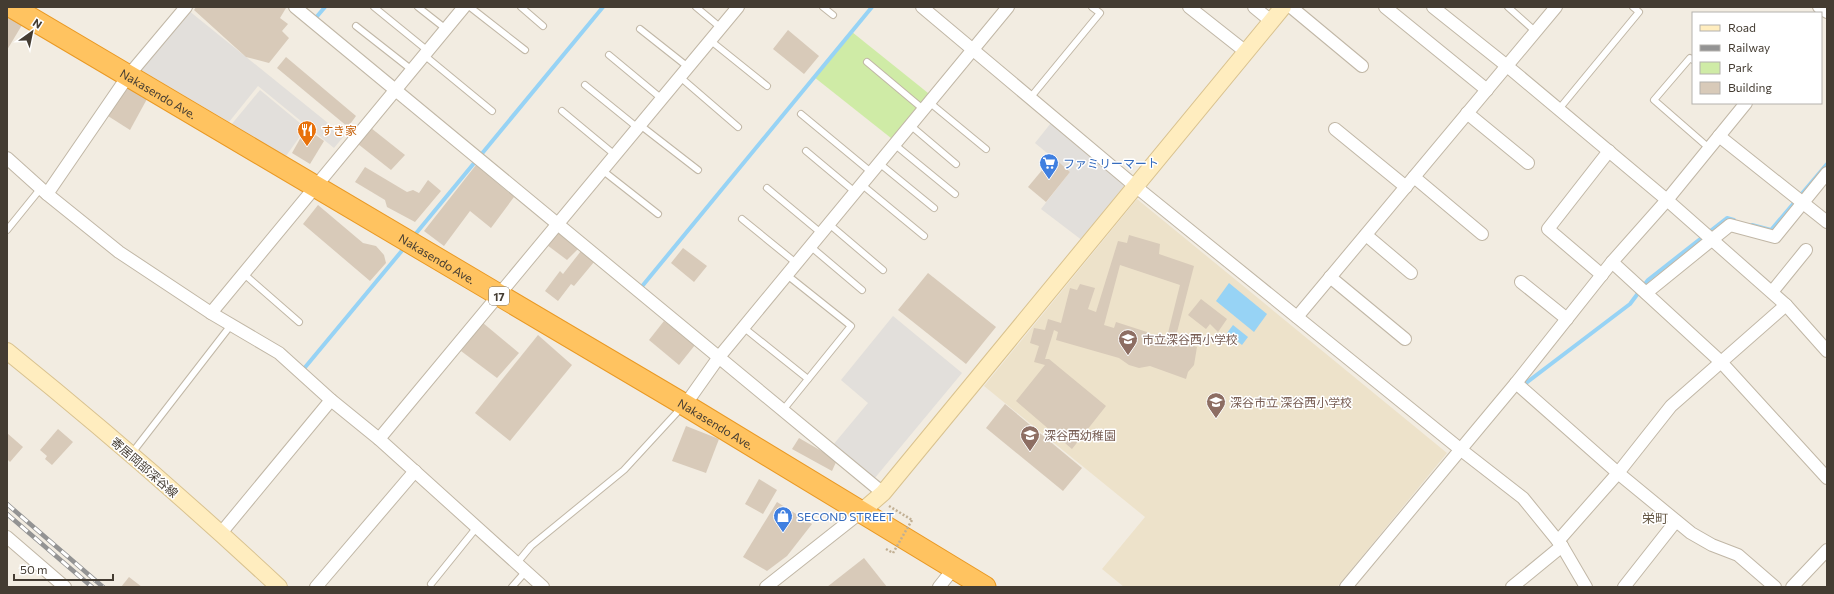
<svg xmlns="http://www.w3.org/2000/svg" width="1834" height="594" viewBox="0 0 1834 594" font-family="Commissioner,'Noto Sans JP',sans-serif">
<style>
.education{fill:#ede2ca}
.green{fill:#cfeba6}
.parking{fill:#e2dfdb}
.water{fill:#97d3f5}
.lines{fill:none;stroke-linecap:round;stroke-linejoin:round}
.stream{stroke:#97d3f5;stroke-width:4}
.building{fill:#d8cab9;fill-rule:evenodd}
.lane-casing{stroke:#c1b7a6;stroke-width:8}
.street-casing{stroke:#c1b7a6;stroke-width:14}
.secondary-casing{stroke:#d9c28f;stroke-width:18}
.highway-casing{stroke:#e99924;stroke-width:23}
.path{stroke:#c1af93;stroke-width:2.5;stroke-dasharray:2 2;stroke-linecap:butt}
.lane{stroke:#fff;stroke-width:6}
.street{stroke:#fff;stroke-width:12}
.secondary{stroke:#ffedbf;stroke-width:16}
.highway{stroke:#ffc360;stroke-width:21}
.rail-casing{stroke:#939393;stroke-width:4.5}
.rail{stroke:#fff;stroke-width:3;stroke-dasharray:9;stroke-linecap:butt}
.path-bridge{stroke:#c1af93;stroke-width:2.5;stroke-dasharray:2 2;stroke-linecap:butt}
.labels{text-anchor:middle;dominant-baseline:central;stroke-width:3;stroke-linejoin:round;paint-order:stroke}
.shield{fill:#fff;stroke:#7c7670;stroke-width:1}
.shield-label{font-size:11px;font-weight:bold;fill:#443c32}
.street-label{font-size:12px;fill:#443c32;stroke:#fff}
.food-label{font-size:12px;fill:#c56008;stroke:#fff;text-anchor:start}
.shop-label{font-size:12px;fill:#366cbe;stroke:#fff;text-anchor:start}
.education-label{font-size:12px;fill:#785e54;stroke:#fff;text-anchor:start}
.neighbourhood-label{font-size:13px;fill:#675a48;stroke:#fff}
</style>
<rect width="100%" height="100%" fill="#f2ece1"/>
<polygon class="education" points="1137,199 1447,453 1337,587 1124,587 1102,569 1145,517 984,386"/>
<polygon class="green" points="852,32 933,97 896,142 814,77"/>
<g class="parking">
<polygon points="188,10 344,136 334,148 258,86 229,122 139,69"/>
<polygon points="260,90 306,128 286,156 231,125"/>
<polygon points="1055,118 1135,186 1087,244 1041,209 1070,172 1035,143"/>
<polygon points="893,316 962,373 874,479 833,445 868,403 841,380"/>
</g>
<g class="water">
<polygon points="1229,283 1267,314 1254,332 1216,301"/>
<polygon points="1233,325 1248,337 1242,345 1227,333"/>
</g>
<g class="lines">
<g class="stream">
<polyline points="313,21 325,7"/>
<polyline points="1752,225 1771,230 1827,164"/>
<polyline points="413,237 603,7"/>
<polyline points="639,290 872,7"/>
<polyline points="302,371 405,247"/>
<polyline points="1522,386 1630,304 1648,280 1727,218 1734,220"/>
</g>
</g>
<g class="building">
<polygon points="196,7 285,7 286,8 280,18 288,24 282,31 289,38 269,63 246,57 194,10"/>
<polygon points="7,16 22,25 7,50"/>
<polygon points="788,30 819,56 804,74 773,49"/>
<polygon points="286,57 356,116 348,127 277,68"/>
<polygon points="126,86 147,99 130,130 108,116"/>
<polygon points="306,128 324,141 310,164 292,153"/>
<polygon points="371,128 405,155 391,170 358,144"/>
<polygon points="1053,157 1070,172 1046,202 1028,187"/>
<polygon points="476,165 514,197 491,228 470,211 444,246 424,231"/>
<polygon points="365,167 407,192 413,190 419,193 428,180 441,191 415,222 387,207 385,200 355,182"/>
<polygon points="318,205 363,243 376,246 384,255 386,263 370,281 303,224"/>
<polygon points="559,232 578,249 567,260 547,245"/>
<path d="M1129 235 1160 244 1159 254 1194 266 1175 340 1197 347 1194 365 1188 372 1186 379 1150 366 1139 368 1129 365 1119 358 1056 340 1058 332 1054 330 1045 359H1049L1106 406 1072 449 1016 401 1045 365 1034 362 1039 346 1030 343 1034 328 1045 330 1048 319 1061 323 1070 288 1077 290 1080 284 1095 288 1088 309 1096 312 1118 241 1127 243ZM1120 265 1180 285 1167 337 1157 334 1155 344 1146 340 1147 332 1116 322 1114 328 1104 325Z"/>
<polygon points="683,248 707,266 694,282 671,263"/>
<polygon points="581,251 594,262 574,286 571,284 558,301 545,291 560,271 563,274"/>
<polygon points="928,273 996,327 966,364 898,310"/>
<polygon points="1201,299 1227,319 1218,332 1210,324 1206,329 1188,315"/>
<polygon points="664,321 695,345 679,365 649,340"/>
<polygon points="483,323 519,353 497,378 461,351"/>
<polygon points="538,335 572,365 510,441 475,413"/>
<polygon points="1005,404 1082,468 1063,491 986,428"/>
<polygon points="686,426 719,439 706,473 672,461"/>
<polygon points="58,429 73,442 52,465 45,459 47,456 40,450"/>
<polygon points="7,433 23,447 10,462 7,459"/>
<polygon points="799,438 837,460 832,471 792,449"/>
<polygon points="759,479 777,490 763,514 745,504"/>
<polygon points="777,502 812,524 787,556 767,571 743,557"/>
<polygon points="864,558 887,587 827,587"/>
<polygon points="129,577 142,587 121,587"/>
</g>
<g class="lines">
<g class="lane-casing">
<g id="lane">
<polyline points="374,7 428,51"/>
<polyline points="418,7 446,29"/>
<polyline points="470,7 525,50"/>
<polyline points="521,7 543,26"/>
<polyline points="696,7 721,28"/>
<polyline points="823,7 833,15"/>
<polyline points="1508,7 1536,32"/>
<polyline points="356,26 412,70"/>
<polyline points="640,29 688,67"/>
<polyline points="711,41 767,86"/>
<polyline points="424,55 492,111"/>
<polyline points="609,55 662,99"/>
<polyline points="1693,60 1690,58 1654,100 1709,148"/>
<polyline points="867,62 923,109"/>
<polyline points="680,77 738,127"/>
<polyline points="585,85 638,128"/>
<polyline points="1030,98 1100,13 1092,7"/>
<polyline points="929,102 986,149"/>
<polyline points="1559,109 1639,12 1633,7"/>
<polyline points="562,111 615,155"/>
<polyline points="801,114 871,172"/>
<polyline points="640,125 698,170"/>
<polyline points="910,125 956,164"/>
<polyline points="894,144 955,194"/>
<polyline points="806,151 855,192"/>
<polyline points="879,163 934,208"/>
<polyline points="602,170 658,214"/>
<polyline points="861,184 924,236"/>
<polyline points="767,188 821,233"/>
<polyline points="742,219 796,263"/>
<polyline points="829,224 883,270"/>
<polyline points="7,230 41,188"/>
<polyline points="810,246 862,290"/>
<polyline points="244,274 299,322"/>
<polyline points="743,327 808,379"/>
<polyline points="783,410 851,326 787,275"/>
<polyline points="132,453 231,325"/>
<polyline points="517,563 531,546 624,470 682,407"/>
<polyline points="431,584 477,527"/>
<polyline points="512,587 526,571"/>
</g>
</g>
<g class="street-casing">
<g id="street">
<polyline points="295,7 883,493"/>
<polyline points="922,7 1135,186 1460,449 1523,498 1562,546 1586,587"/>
<polyline points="1189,7 1246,52"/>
<polyline points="1254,7 1271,21"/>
<polyline points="1291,7 1362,66"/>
<polyline points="1385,7 1487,90"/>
<polyline points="1433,7 1507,66 1667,200 1786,305 1827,351"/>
<polyline points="1819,7 1827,12"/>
<polyline points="1467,113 1528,163"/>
<polyline points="1335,129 1406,187"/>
<polyline points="1719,136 1827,222"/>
<polyline points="7,158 47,194 119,252 211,313 279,353 331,400 379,439 543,587"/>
<polyline points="1414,177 1482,234"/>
<polyline points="47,194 128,76 186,7"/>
<polyline points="1366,235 1411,273"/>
<polyline points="1612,262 1721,362 1827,478"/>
<polyline points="1602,275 1548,229 1609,151"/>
<polyline points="1330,277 1405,339"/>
<polyline points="1521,282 1567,319"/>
<polyline points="1772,292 1806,250"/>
<polyline points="1646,293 1730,225 1775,237 1827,173"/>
<polyline points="211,313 464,7"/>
<polyline points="1297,317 1556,7"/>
<polyline points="1516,383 1618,473 1691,533 1712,545 1738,555 1775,587"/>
<polyline points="685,405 719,357 1008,7"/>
<polyline points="379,439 738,7"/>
<polyline points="221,533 331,400"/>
<polyline points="7,537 65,587"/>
<polyline points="1558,541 1618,473 1671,406 1786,305"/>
<polyline points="316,587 415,471"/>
<polyline points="766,587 861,512"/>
<polyline points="939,587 954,568"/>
<polyline points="1346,587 1516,383 1612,262 1667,200 1746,103"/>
<polyline points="1512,587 1562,546"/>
<polyline points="1624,587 1676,521"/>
<polyline points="1792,587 1827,550"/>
</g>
</g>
<g class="secondary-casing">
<g id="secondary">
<path d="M7 351C100 426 191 505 279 587"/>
<polyline points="861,512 883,493 1283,7"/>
</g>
</g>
<g class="highway-casing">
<g id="highway">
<path id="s1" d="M12 7 685 405 985 587"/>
</g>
</g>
<g class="path">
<polyline points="889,506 912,520"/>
<polyline points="886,549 893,553"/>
</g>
<use href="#lane" class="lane"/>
<use href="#street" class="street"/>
<use href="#secondary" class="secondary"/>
<use href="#highway" class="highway"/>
<g class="rail-casing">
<g id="rail">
<polyline points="7,504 103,587"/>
<polyline points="7,514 92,587"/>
</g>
</g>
<use href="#rail" class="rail"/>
<polyline class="path-bridge" points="893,553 912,520"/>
</g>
<defs>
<g id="restaurant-pin" transform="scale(1)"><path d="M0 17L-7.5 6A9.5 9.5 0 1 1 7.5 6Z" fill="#e8710a" stroke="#fff"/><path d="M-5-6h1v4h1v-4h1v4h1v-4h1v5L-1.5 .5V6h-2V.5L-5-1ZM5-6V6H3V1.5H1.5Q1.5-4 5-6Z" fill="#fff"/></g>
<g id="supermarket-pin" transform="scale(1)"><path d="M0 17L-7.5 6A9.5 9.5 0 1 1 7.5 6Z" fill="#3f7fe0" stroke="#fff"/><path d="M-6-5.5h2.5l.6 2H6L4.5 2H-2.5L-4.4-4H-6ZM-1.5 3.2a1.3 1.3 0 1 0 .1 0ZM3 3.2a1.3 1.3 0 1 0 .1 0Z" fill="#fff"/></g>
<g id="school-pin" transform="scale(1)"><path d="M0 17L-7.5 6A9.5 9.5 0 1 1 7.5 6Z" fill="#8d6e63" stroke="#fff"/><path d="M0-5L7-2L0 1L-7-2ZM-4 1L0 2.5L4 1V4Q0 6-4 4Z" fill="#fff"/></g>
<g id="shop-pin" transform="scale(1)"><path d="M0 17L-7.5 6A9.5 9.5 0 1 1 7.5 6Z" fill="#3f7fe0" stroke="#fff"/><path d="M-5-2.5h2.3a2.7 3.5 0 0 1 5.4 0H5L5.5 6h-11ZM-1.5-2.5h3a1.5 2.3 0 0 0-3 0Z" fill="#fff"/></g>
</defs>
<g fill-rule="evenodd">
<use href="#restaurant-pin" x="307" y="130"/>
<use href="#supermarket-pin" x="1049" y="163"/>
<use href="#school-pin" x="1128" y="339"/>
<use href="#school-pin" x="1216" y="402"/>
<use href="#school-pin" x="1030" y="435"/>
<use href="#shop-pin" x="783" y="516"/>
</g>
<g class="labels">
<rect class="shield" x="489" y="287" width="20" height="18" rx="3"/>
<g class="shield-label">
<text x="499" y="296">17</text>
</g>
<g class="street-label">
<text stroke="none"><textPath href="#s1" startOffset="170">Nakasendo Ave.</textPath></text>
<text stroke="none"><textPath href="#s1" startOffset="494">Nakasendo Ave.</textPath></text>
<text stroke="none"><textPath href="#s1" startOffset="818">Nakasendo Ave.</textPath></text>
<text transform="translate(145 467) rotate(41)">寄居岡部深谷線</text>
</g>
<g class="food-label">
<text x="321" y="130">すき家</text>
</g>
<g class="shop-label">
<text x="1063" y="163">ファミリーマート</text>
<text x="797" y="516">SECOND STREET</text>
</g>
<g class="education-label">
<text x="1142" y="339">市立深谷西小学校</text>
<text x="1230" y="402">深谷市立 深谷西小学校</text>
<text x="1044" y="435">深谷西幼稚園</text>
</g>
<g class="neighbourhood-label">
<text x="1655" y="518">栄町</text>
</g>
</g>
<rect width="1834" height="594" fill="none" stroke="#443c32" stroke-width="16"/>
<rect x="1692" y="12" width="130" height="92" fill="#ffffff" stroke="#b4b1ad"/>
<rect x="1700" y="25" width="20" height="6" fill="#ffedbf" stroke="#b4b1ad"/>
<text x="1728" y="32" font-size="12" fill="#443c32">Road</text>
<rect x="1700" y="45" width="20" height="6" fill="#939393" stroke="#b4b1ad"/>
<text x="1728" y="52" font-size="12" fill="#443c32">Railway</text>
<rect x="1700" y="62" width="20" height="12" fill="#cfeba6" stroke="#b4b1ad"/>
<text x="1728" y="72" font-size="12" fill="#443c32">Park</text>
<rect x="1700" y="82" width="20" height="12" fill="#d8cab9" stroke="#b4b1ad"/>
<text x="1728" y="92" font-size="12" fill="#443c32">Building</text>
<g transform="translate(32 32) rotate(33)" stroke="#ffffff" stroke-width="3" paint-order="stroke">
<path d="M0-3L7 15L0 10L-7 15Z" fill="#443c32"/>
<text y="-6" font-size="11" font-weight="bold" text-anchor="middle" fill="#443c32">N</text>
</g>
<path d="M14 574v6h99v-6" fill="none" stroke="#443c32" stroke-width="2"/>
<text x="20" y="574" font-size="12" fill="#443c32" stroke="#ffffff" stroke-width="3" paint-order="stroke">50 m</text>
</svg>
